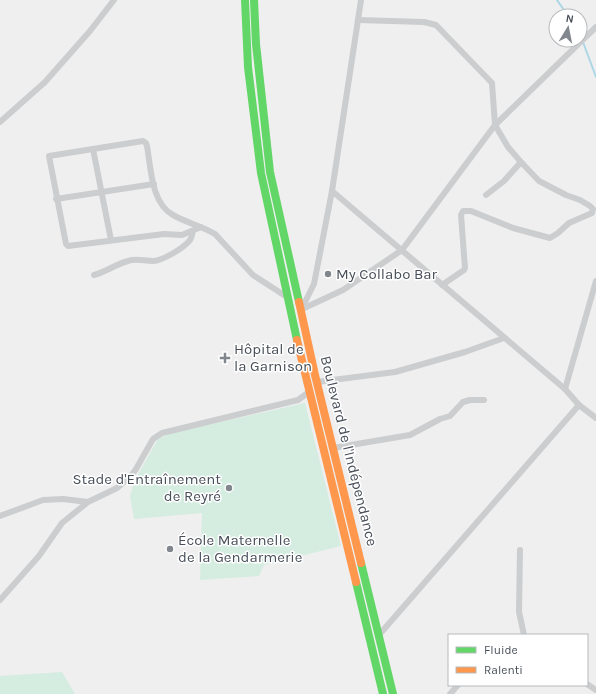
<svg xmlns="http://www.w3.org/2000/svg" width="596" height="694" viewBox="0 0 596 694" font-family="Karla,sans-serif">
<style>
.green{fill:#d5ece0}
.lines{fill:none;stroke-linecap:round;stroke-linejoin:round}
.stream{stroke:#add6e6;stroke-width:2}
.street{stroke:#cbcdcf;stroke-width:6}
.fast{stroke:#63d668;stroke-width:8}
.slow{stroke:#ff974d;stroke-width:8}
.poi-dot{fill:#82878e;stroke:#fff;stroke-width:1.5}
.labels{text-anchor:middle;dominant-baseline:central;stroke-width:3;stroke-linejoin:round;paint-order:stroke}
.poi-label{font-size:15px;fill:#484f59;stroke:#fff;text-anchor:start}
.street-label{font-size:15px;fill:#484f59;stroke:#fff}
</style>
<rect width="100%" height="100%" fill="#efefef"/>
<g class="green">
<polygon points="305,403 341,546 264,565 259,576 200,580 202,513 134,519 130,496 135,480 158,439 171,433"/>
<polygon points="62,672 75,694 0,694 0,676"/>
</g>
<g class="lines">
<g class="stream">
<polyline points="557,0 568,16"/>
<polyline points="580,34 596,77"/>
</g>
<g class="street">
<polyline points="358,20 424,22 436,25 492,83 495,125 508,147 520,161 539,181 566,195 580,200 590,206 593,209 592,213 569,223 558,233 550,238 513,228 471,211 463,211 461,215 465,268 464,270 442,285"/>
<polyline points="0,122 45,82 90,31 114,0"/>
<polyline points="93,149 111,240"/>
<polyline points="332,191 565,389 579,405 596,418"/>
<polyline points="486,195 504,181 521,162"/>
<polyline points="56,199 154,184"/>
<path d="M201 227 182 235 164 234 68 246 66 244 49 156 143 141 146 143 147 146C151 168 151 203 173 215 187 223 202 226 215 234L253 275 287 297"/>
<path d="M94 275C106 272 116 264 128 261 136 258 144 261 153 261 162 261 184 248 190 240 192 237 192 234 193 231"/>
<polyline points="300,306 304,304 314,284 332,191 361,0"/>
<polyline points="300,310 343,290 402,250 495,125 596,27"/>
<polyline points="317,382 395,372 465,352 504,338"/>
<polyline points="565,389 596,281"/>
<polyline points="333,448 410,435 440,419 450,416 463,402 470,400 484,400"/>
<polyline points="0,516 43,500 63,499 88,502"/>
<polyline points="520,550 519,612 524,635"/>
<polyline points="0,600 39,556 62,523 88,502 117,488 131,476 136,469 153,439 162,433 298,400 309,392"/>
<polyline points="379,635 579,405"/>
<polyline points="587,684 596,690"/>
<polyline points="450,694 458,685"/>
</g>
<g class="fast">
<polyline points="245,0 248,67 261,173 297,340"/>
<polyline points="254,0 256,44 270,172 299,302"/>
<polyline points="361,563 393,694"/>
<polyline points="356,582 383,694"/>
</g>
<g class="slow">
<polyline points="299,302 315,375 361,563"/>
<polyline points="297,340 356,582"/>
</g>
</g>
<g class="poi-dot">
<circle cx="328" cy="274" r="4"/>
<path d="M223 352h4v4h4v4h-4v4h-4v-4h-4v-4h4z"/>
<circle cx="229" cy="488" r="4"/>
<circle cx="170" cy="549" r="4"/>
</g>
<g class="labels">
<g class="poi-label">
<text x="336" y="274">My Collabo Bar</text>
<text x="234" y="349">Hôpital de<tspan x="234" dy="17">la Garnison</tspan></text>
<text x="221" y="479" text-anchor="end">Stade d'Entraînement<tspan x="221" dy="17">de Reyré</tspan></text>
<text x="178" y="540">École Maternelle<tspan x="178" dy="17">de la Gendarmerie</tspan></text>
</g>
<g class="street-label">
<text transform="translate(349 451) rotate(76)">Boulevard de l'Indépendance</text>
</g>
</g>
<rect x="448" y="634" width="140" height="52" fill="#ffffff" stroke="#b6b9bd"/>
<rect x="456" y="647" width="20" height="6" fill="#63d668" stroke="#b6b9bd"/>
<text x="484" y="654" font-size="12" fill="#484f59">Fluide</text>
<rect x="456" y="667" width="20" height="6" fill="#ff974d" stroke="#b6b9bd"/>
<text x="484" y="674" font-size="12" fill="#484f59">Ralenti</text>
<g transform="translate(568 28) rotate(10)"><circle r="19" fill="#ffffff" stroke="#b6b9bd"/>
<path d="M0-3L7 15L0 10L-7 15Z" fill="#82878e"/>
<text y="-6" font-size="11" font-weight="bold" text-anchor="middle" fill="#484f59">N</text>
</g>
</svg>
